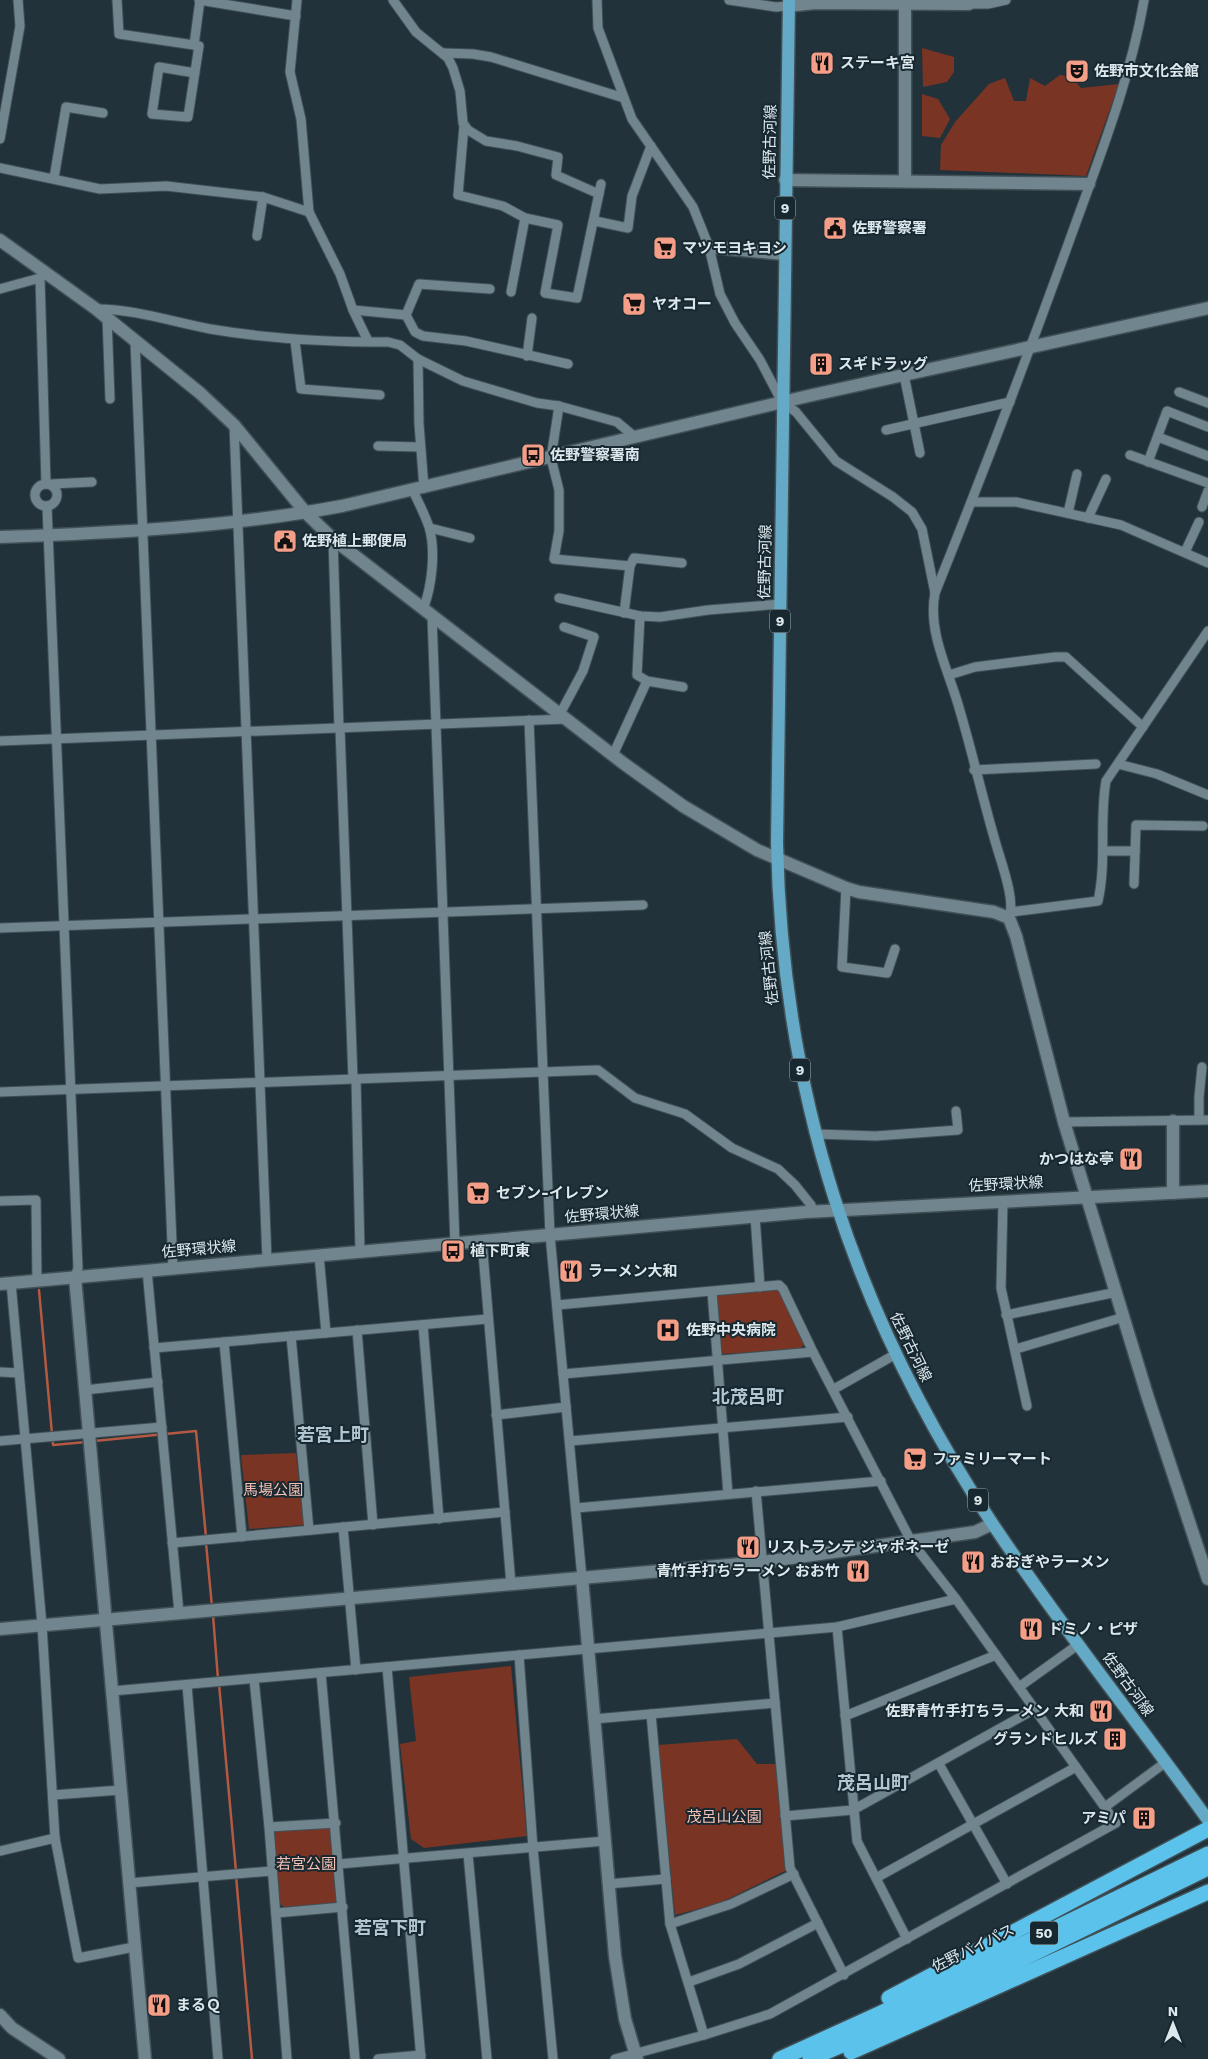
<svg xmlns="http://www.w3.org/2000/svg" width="1208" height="2059" viewBox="0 0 1208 2059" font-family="'Work Sans','Noto Sans JP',sans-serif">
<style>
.green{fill:#7a3424}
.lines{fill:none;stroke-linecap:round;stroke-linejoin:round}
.stream{stroke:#b65942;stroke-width:2.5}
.street-casing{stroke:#405056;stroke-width:11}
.secondary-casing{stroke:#405056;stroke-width:15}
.primary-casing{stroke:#405056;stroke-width:15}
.highway-casing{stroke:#405056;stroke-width:18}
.street{stroke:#71858e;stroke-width:9}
.secondary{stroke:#71858e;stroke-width:12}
.primary{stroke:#64aac6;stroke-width:12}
.highway{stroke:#5bc2ec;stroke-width:15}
.labels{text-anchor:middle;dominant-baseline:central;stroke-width:4;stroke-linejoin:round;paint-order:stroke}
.shield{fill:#172830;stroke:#a2aeb4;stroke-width:1}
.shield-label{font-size:14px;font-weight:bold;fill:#dde8ed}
.poi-label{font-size:15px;font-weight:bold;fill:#dde8ed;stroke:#172830;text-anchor:start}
.street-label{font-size:15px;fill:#dde8ed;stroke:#172830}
.park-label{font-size:15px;fill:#f5c1b4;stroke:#172830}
.quarter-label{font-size:18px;font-weight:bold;fill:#b2c7d1;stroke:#172830}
</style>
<rect width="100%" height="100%" fill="#21323a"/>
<g class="green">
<polygon points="922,48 954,57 954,72 947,82 923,87"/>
<polygon points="1060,75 1072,77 1081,88 1119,84 1086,176 940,170 941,145 955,122 989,84 1005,78 1014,101 1026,101 1030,78 1045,86"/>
<polygon points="922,94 938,99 950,119 940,138 922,136"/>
<polygon points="778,1289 805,1343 799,1350 721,1354 716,1294"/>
<polygon points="296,1453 304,1525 249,1529 241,1455"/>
<polygon points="511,1666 527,1836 424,1848 411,1839 400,1744 416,1741 409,1677"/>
<polygon points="737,1739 757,1764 777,1764 787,1870 718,1904 675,1915 658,1745"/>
<polygon points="335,1824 340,1900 335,1904 284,1907 278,1902 271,1828"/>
</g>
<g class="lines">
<g class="stream">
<polyline points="39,1290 53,1445 86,1442"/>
<polyline points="94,1441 196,1431 206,1537"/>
<polyline points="206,1543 212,1607"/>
<polyline points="213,1615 218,1679"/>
<polyline points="219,1684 236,1871"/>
<polyline points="236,1876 252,2059"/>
</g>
<g class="street-casing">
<g id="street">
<polyline points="117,0 119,34 194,45"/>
<polyline points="199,0 296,16"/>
<polyline points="297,0 290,72 301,119 309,212 340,274 353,310 368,341"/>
<polyline points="393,0 416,32 448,58 453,68 460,91 463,123 468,130 486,141 517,146 558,157 556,175 599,194"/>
<polyline points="597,0 598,28 632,119 693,207 709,247 720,294 735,323 760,360 782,402 796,412 836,461 893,497 912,512 922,529 935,593"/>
<polyline points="729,0 776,7 788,6"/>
<polyline points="969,4 988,4 1006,0"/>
<polyline points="443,53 473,54 491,57 624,98"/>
<polyline points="195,73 159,67 152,114 188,117 199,46 194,45 200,0"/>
<polyline points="464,126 458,195 503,206 525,218 558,225 545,293 577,298 601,184"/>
<polyline points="0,139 20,26 18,0"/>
<polyline points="0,168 100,189 166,186 263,197 309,212"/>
<polyline points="54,178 66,107 103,113"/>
<polyline points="595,221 628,228 632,196 651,146"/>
<polyline points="257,236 263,197"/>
<polyline points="40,278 46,484"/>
<polyline points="0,289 40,278 44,274"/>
<polyline points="511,292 525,218"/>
<path d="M97 309C134 309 173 322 210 329 269 339 328 342 388 342L400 345 418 359 463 381 537 403 559 406 617 422 635 437"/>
<polyline points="353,310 406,315 419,284 490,289"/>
<polyline points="406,315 415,332 423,336 466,341 568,364"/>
<polyline points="107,317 110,399"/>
<polyline points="135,341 173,1268"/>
<polyline points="295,341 301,389 380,395"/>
<polyline points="527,356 532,318"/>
<polyline points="418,359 419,424 424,488"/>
<polyline points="904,375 920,453"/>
<polyline points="1179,392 1208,403"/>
<polyline points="559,406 551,458 559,490 559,531 554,559 630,566"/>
<polyline points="234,425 267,1260"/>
<polyline points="886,430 1010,402"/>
<polyline points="1158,437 1208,456"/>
<polyline points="378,446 420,447"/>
<polyline points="1130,455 1208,483"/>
<polyline points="1148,462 1167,411 1208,427"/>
<circle cx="46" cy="495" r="11"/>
<polyline points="51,484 92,482"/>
<path d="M413 491C419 503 425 515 429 527 436 550 432 587 423 609"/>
<polyline points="972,502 1016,502 1121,525 1208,563"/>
<polyline points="47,506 78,1268 75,1277"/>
<polyline points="1202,507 1208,491"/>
<polyline points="1068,513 1077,474"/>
<polyline points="1088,518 1106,479"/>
<polyline points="430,528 470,538"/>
<polyline points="333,539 339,728"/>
<polyline points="1185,552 1199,522"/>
<polyline points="559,598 640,616 660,617 708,610 781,604"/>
<polyline points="624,613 630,566 634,558 682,563"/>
<polyline points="432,616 455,1243"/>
<polyline points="640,616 637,675 647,681 683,687"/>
<polyline points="949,675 975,667 1055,657 1066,657 1143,727"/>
<polyline points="560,714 583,671 594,637 564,627"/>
<polyline points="529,720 543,1072 598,1070 635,1098 685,1114 732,1148 778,1169 795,1185 811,1205 813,1212"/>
<polyline points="340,728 353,1079"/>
<polyline points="0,741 567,719"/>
<polyline points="613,755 647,681"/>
<polyline points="1118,764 1157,774 1208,795"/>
<polyline points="974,770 1096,764"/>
<polyline points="1104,851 1135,851"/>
<polyline points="1134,884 1136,825 1203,826"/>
<polyline points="846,888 842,967 887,973 895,949"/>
<path d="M1011 912 1098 901C1107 861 1099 820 1106 781L1208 631"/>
<path d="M1009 918C1016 901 1001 862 996 844 983 800 973 755 960 711 950 673 927 633 935 593 982 476 1027 358 1070 239 1098 161 1130 81 1144 0"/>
<polyline points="0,928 643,905"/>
<polyline points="356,1079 360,1252"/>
<polyline points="0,1092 543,1072 550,1235 582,1578"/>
<polyline points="1199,1120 1199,1097 1202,1067"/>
<polyline points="1064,1122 1208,1120"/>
<polyline points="815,1134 876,1136 958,1130 956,1111"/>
<polyline points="0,1201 36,1200 37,1281"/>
<polyline points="1003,1201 1001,1288 1027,1406"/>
<polyline points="755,1216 760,1287"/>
<polyline points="482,1241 511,1584"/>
<polyline points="319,1255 326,1333"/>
<polyline points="147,1270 179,1613"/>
<polyline points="11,1283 42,1625 55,1838"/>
<polyline points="712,1292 728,1494"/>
<polyline points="557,1305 779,1285 783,1289 813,1352 911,1541 956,1599 1116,1823 770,2014 704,2035"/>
<polyline points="1006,1315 1117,1292"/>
<polyline points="423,1325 439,1519"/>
<polyline points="357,1330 373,1525"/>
<polyline points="291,1336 309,1530"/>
<polyline points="224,1342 242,1537"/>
<polyline points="154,1348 488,1319"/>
<polyline points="1016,1349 1124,1317"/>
<polyline points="0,1372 19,1373"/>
<polyline points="563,1374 813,1352"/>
<polyline points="834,1389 896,1354"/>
<polyline points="85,1390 158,1382"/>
<polyline points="496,1415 566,1407"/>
<polyline points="0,1441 162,1427"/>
<polyline points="570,1441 848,1417"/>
<polyline points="756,1491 790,1868 844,1975"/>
<polyline points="576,1508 881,1481"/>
<polyline points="343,1527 356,1670"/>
<polyline points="172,1543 505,1512"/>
<polyline points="837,1627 857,1841 907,1939"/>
<polyline points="519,1655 533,1848 553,2059"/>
<polyline points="387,1667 421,2059"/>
<polyline points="321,1673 355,2059"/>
<polyline points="254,1679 269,1827 287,2059"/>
<polyline points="187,1685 218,2059"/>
<polyline points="1019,1687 1079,1644"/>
<polyline points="112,1691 837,1627 956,1599"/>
<polyline points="845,1716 996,1655"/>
<polyline points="594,1719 775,1703"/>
<polyline points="939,1764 1007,1884"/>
<polyline points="53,1795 121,1790"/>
<polyline points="1105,1807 1166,1762"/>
<polyline points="785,1816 853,1810 1035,1709"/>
<polyline points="269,1827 336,1823"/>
<polyline points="0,1851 55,1838 78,1958 134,1947"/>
<polyline points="468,1854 487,2059"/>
<polyline points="339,1864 605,1841"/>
<polyline points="876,1878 1076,1767"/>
<polyline points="129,1883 272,1871"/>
<polyline points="608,1884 666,1879"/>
<polyline points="276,1913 343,1907"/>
<polyline points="670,1924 731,1904 794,1874"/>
<polyline points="689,1982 739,1964 818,1923"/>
<polyline points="378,2059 421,2055"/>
<polyline points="615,2059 704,2035 670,1924 651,1714"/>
</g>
</g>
<g class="secondary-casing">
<g id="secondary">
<polyline points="788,6 815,3 969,4"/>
<polyline points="785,180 1089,184"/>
<polyline points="905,181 905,0"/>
<polyline points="0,240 96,309 200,393 234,425 306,513 333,539 623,763 683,806 757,850 846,888 859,892 994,912 1009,918 1016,936 1064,1122 1148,1398 1208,1579"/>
<polyline points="709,247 784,254"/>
<path d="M0 537C115 533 229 527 342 506L808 396 1208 308"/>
<polyline points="1173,1121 1173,1193"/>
<polyline points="75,1277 145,2059"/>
<polyline points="0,1284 806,1212 1208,1191"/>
<polyline points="582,1578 615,1956 625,2019 637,2059"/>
<polyline points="0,1629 763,1562 975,1532 992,1524"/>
<polyline points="0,2015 12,2028 59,2059"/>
</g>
</g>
<g class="primary-casing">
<path id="primary" d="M789 0 777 843C782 1093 854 1315 992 1523 1060 1625 1137 1721 1208 1820"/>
</g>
<g class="highway-casing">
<g id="highway">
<polyline points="889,1998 1208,1829"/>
<polyline points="851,2052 1208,1892"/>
<polyline points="780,2059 881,2013 1208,1854"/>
<polyline points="810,2059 890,2024 1208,1868"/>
</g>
</g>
<use href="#street" class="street"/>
<use href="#secondary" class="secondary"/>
<use href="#primary" class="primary"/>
<use href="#highway" class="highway"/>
</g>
<defs>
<g id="restaurant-square" transform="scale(1.25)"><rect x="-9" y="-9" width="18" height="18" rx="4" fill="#f49e88" stroke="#172830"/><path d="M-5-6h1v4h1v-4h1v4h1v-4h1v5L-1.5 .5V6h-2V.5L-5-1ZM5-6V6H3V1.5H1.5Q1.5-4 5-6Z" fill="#111"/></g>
<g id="theatre-square" transform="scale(1.25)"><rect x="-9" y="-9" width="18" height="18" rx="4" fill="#f49e88" stroke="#172830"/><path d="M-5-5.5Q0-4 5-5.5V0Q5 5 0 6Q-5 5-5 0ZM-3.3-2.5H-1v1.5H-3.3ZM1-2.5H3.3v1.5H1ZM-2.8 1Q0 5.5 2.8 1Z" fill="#111"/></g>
<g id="civic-square" transform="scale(1.25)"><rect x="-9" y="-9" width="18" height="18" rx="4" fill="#f49e88" stroke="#172830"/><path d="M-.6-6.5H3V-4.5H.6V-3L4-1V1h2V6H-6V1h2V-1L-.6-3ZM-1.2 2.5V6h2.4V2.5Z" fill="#111"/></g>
<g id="supermarket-square" transform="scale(1.25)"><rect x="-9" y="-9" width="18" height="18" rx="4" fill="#f49e88" stroke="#172830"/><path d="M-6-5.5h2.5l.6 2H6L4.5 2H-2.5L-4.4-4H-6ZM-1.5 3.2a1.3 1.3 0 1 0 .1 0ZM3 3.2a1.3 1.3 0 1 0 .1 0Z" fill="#111"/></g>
<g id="building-square" transform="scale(1.25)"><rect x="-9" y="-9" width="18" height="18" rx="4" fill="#f49e88" stroke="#172830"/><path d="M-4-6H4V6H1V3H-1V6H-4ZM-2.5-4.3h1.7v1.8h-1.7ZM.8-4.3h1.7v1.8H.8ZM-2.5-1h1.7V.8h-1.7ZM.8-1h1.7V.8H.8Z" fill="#111"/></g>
<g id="bus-square" transform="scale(1.25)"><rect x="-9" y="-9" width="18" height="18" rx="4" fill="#f49e88" stroke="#172830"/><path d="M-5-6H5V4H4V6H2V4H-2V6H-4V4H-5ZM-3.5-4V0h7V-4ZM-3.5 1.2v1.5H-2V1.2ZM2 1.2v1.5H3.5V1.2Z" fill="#111"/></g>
<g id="hospital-square" transform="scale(1.25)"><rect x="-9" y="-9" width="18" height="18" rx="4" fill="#f49e88" stroke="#172830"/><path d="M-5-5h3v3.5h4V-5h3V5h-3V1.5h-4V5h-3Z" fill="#111"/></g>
</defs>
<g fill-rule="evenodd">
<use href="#restaurant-square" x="822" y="63"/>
<use href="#theatre-square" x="1077" y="71"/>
<use href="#civic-square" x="835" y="228"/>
<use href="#supermarket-square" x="665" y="248"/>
<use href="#supermarket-square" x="634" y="304"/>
<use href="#building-square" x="821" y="364"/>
<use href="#bus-square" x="533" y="455"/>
<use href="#civic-square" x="285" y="541"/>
<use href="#restaurant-square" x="1131" y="1159"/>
<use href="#supermarket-square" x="478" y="1193"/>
<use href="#bus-square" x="453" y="1251"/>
<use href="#restaurant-square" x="571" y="1271"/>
<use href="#hospital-square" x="668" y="1330"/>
<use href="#supermarket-square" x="915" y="1459"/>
<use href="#restaurant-square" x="748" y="1547"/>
<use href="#restaurant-square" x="973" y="1562"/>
<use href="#restaurant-square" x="858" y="1571"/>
<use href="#restaurant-square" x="1031" y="1629"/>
<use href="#restaurant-square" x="1101" y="1711"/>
<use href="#building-square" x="1115" y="1739"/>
<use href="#building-square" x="1144" y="1818"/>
<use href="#restaurant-square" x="159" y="2005"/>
</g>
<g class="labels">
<g class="shield">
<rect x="775" y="196.5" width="20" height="23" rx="4"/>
<rect x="770" y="609.5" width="20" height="23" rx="4"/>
<rect x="790" y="1058.5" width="20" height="23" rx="4"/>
<rect x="968" y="1488.5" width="20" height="23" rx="4"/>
<rect x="1030" y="1921.5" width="28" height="23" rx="4"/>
</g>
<g class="shield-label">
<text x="785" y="208">9</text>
<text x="780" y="621">9</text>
<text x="800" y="1070">9</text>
<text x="978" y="1500">9</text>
<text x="1044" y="1933">50</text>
</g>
<g class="poi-label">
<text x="840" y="63">ステーキ宮</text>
<text x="1094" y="71">佐野市文化会館</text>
<text x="852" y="228">佐野警察署</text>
<text x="682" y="248">マツモヨキヨシ</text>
<text x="652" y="304">ヤオコー</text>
<text x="838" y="364">スギドラッグ</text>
<text x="550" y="455">佐野警察署南</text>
<text x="302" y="541">佐野植上郵便局</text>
<text x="1114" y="1159" text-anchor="end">かつはな亭</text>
<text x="496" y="1193">セブン-イレブン</text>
<text x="470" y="1251">植下町東</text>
<text x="588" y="1271">ラーメン大和</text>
<text x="686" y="1330">佐野中央病院</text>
<text x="932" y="1459">ファミリーマート</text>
<text x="766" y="1547">リストランテ ジャポネーゼ</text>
<text x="990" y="1562">おおぎやラーメン</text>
<text x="840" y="1571" text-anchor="end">青竹手打ちラーメン おお竹</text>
<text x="1048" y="1629">ドミノ・ピザ</text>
<text x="1084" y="1711" text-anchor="end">佐野青竹手打ちラーメン 大和</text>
<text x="1098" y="1739" text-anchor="end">グランドヒルズ</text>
<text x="1126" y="1818" text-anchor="end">アミパ</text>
<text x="176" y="2005">まるＱ</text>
</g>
<g class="street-label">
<text transform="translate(770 142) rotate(-89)">佐野古河線</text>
<text transform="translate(765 562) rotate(-89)">佐野古河線</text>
<text transform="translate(769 968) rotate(-96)">佐野古河線</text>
<text transform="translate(1006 1184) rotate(-3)">佐野環状線</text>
<text transform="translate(602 1214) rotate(-5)">佐野環状線</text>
<text transform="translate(199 1249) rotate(-5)">佐野環状線</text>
<text transform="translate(911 1347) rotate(64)">佐野古河線</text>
<text transform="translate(1128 1684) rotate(54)">佐野古河線</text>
<text transform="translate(973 1948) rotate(-26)">佐野バイパス</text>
</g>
<g class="park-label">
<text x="273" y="1490">馬場公園</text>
<text x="724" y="1817">茂呂山公園</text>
<text x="306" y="1864">若宮公園</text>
</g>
<g class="quarter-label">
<text x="748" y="1396">北茂呂町</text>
<text x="333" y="1434">若宮上町</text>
<text x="873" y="1782">茂呂山町</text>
<text x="390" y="1927">若宮下町</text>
</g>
</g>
<g transform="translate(1173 2024)" stroke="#172830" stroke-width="4" paint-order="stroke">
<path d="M0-4L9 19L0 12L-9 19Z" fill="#dde8ed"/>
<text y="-8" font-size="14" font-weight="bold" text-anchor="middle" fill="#dde8ed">N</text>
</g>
</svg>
